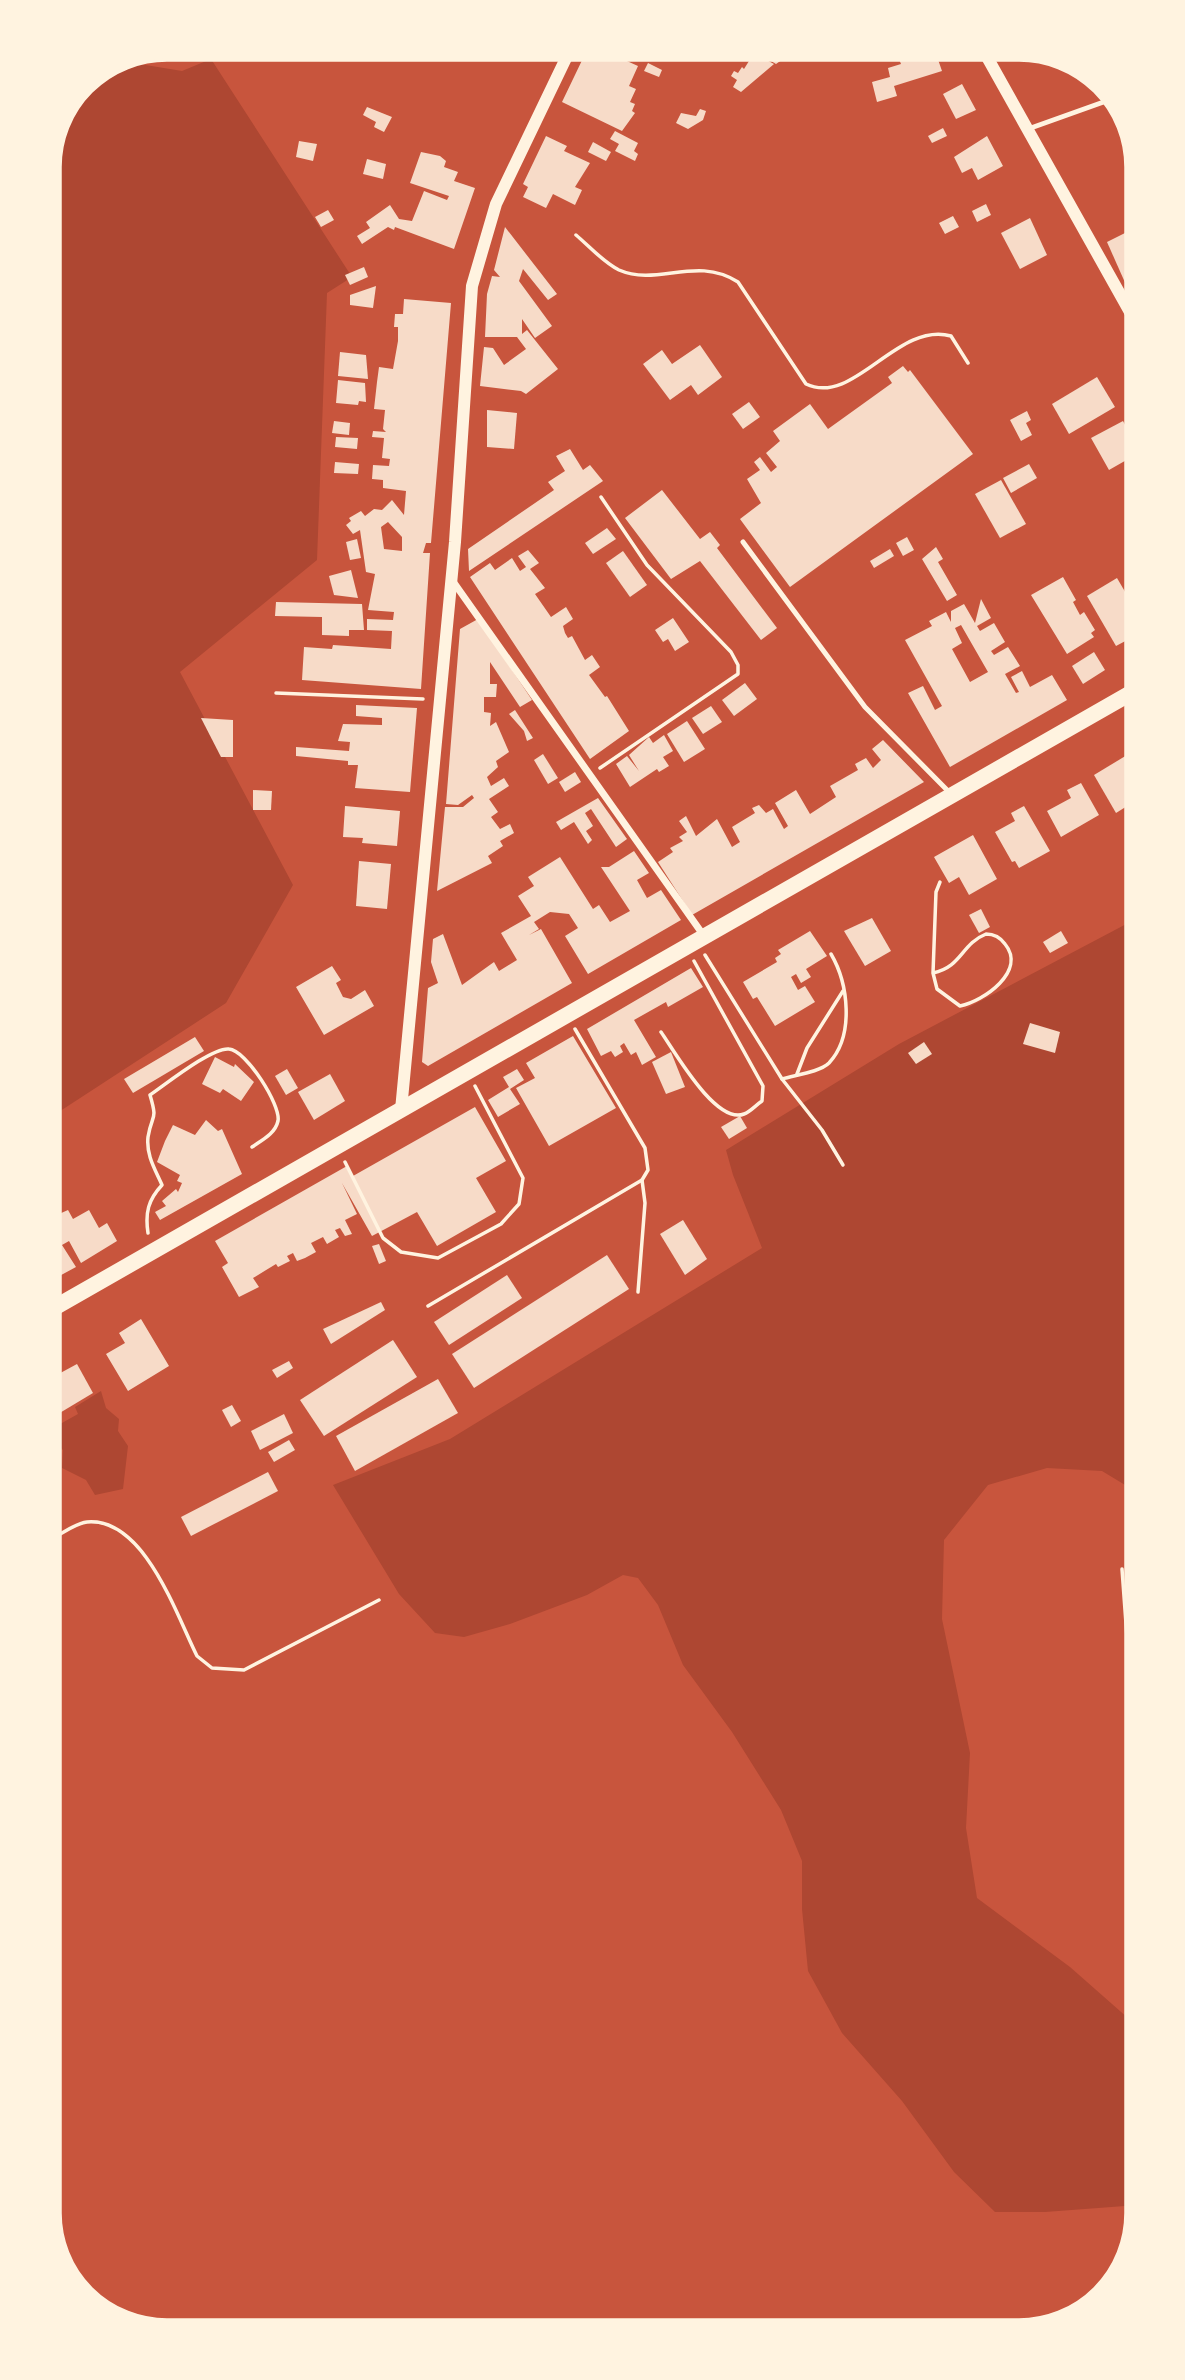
<svg xmlns="http://www.w3.org/2000/svg" width="1185" height="2380" viewBox="0 0 1185 2380" font-family="'Fira Sans',sans-serif">
<style>
.green{fill:#ae4732}
.building{fill:#f7dbc8;fill-rule:evenodd}
.lines{fill:none;stroke-linecap:round;stroke-linejoin:round}
.path{stroke:#fff3e0;stroke-width:3.5}
.service{stroke:#fff3e0;stroke-width:5}
.minor{stroke:#fff3e0;stroke-width:7}
.tertiary{stroke:#fff3e0;stroke-width:12}
.primary{stroke:#fff3e0;stroke-width:16}
.rim{fill:none;stroke:#fff3e0;stroke-width:3.5}
</style>
<rect width="100%" height="100%" fill="#c8553d"/>
<g class="green">
<polygon points="211,59 352,277 327,293 317,560 180,672 293,885 226,1003 51,1117 47,159 82,82 115,60 182,71"/>
<polygon points="1132,921 1135,1491 1102,1471 1047,1468 988,1485 944,1540 942,1619 970,1753 966,1828 977,1898 1070,1967 1137,2026 1138,2205 1045,2212 995,2212 954,2172 902,2101 842,2033 808,1971 802,1909 802,1861 781,1810 732,1732 683,1665 658,1605 638,1578 623,1575 587,1595 510,1624 464,1637 435,1633 399,1594 333,1485 450,1439 762,1248 733,1175 726,1150 899,1044"/>
<polygon points="101,1391 106,1408 119,1419 118,1431 128,1446 123,1489 95,1495 86,1480 62,1468 63,1450 53,1440 53,1428 78,1414 75,1407"/>
</g>
<g class="building">
<polygon points="934,48 942,71 894,86 897,96 877,102 872,82 890,77 888,68 901,64 897,54 912,49"/>
<polygon points="774,50 796,50 776,64 771,61 775,56 771,54"/>
<polygon points="621,51 618,57 638,66 629,86 636,89 630,102 635,104 632,111 635,113 622,131 562,102 586,52"/>
<polygon points="754,53 774,64 741,92 733,87 737,80 731,76 734,71 738,73 742,67 744,69"/>
<polygon points="648,63 662,70 659,77 644,71"/>
<polygon points="962,84 976,110 956,119 943,94"/>
<polygon points="367,107 392,117 384,132 374,127 376,122 363,115"/>
<polygon points="700,109 706,111 703,120 688,129 676,123 681,113 696,116"/>
<polygon points="943,128 947,136 932,143 928,136"/>
<polygon points="615,131 638,143 634,151 638,154 635,161 615,151 619,144 610,139"/>
<polygon points="546,136 567,146 564,151 590,163 575,187 582,190 575,205 553,194 546,208 523,197 528,187 523,184"/>
<polygon points="987,136 1003,166 978,180 972,168 962,173 954,157"/>
<polygon points="299,141 317,144 313,161 296,157"/>
<polygon points="593,142 611,152 606,161 588,152"/>
<polygon points="421,152 440,156 446,161 444,167 458,172 454,181 475,188 454,249 395,227 394,230 388,227 362,244 357,236 370,228 366,222 390,205 399,219 412,221 424,191 447,200 449,196 410,183"/>
<polygon points="367,159 386,164 383,179 363,174"/>
<polygon points="986,204 991,215 977,222 972,211"/>
<polygon points="328,210 334,220 321,227 315,217"/>
<polygon points="953,216 959,227 945,234 939,223"/>
<polygon points="1030,218 1047,255 1020,269 1001,233"/>
<polygon points="505,227 557,294 548,300 523,269 519,281 552,326 535,338 522,319 522,334 527,330 558,369 526,394 521,391 480,386 484,347 493,348 504,365 526,349 517,337 485,337 487,294 492,276 500,277 494,270"/>
<polygon points="1129,231 1130,286 1127,287 1107,242"/>
<polygon points="364,267 368,277 350,285 345,275"/>
<polygon points="376,286 373,308 350,305 350,295"/>
<path d="M404 299 451 303 431 543H426L423 553H430L421 689 302 680 304 647 332 649 333 645 391 649 392 631 367 630V619L393 620 394 612 368 610 375 574 366 572 360 530 353 534 346 525 351 521 349 518 361 511 365 516 374 509 382 510 392 500 404 515 406 491 383 488V480L372 479 373 465 389 466 390 459 382 458 384 438 372 437 373 431 386 432 383 429 385 410 374 409 377 382 379 367 393 369 398 341V327H394L395 314H403ZM388 522 402 537V551L384 549 381 527Z"/>
<polygon points="700,345 722,377 698,395 691,385 670,400 643,364 662,350 672,364"/>
<polygon points="340,352 366,355 368,379 338,376"/>
<polygon points="903,366 908,372 910,370 973,454 790,587 740,519 761,503 747,479 760,470 754,462 760,457 771,472 777,467 766,453 780,441 773,431 810,404 828,429 892,383 888,377"/>
<polygon points="1097,377 1115,407 1069,434 1052,404"/>
<polygon points="338,380 365,383 366,402 359,401 358,405 336,403"/>
<polygon points="749,402 760,417 743,429 732,414"/>
<polygon points="487,410 517,413 514,449 487,447"/>
<polygon points="1027,411 1031,420 1026,423 1032,435 1021,441 1010,420"/>
<polygon points="334,421 350,423 349,435 332,433"/>
<polygon points="1123,421 1130,434 1130,458 1109,470 1091,438"/>
<polygon points="336,437 358,438 357,449 335,447"/>
<polygon points="570,449 583,470 590,465 603,481 469,571 468,549 554,490 548,482 565,471 556,456"/>
<polygon points="335,462 359,464 358,474 334,473"/>
<polygon points="1029,464 1037,478 1011,493 1003,478"/>
<polygon points="1001,480 1026,524 1000,538 975,494"/>
<polygon points="662,490 700,539 710,532 720,545 717,548 777,628 761,640 700,561 671,579 625,518"/>
<polygon points="607,528 616,539 593,554 585,543"/>
<polygon points="907,537 914,550 903,556 896,543"/>
<polygon points="357,539 361,558 350,560 346,542"/>
<polygon points="936,547 943,559 938,562 957,595 947,601 922,559"/>
<polygon points="890,549 894,556 874,568 870,561"/>
<polygon points="528,550 539,563 530,569 545,588 535,594 551,617 566,607 573,619 563,626 565,633 568,638 572,636 585,660 592,655 600,667 589,675 605,697 607,696 629,731 590,759 470,577 490,563 495,570 512,558 520,571 526,567 518,556"/>
<polygon points="623,551 647,585 630,597 606,563"/>
<polygon points="351,570 358,598 334,595 329,576"/>
<polygon points="1063,577 1076,600 1073,602 1080,615 1084,612 1095,630 1091,633 1094,637 1067,654 1031,595"/>
<polygon points="1117,578 1131,602 1131,638 1116,646 1087,596"/>
<path d="M981 599 991 618 977 626 980 631 994 623 1005 642 991 651 994 655 1008 647 1020 666 1005 674 1016 693 1019 692 1011 677 1022 671 1030 687 1052 675 1067 700 950 767 908 693 923 686 935 710 942 706 905 640 932 626 929 621 946 612 951 622V611L964 604 975 623ZM961 625 988 672 970 682 952 649 962 643 955 628Z"/>
<polygon points="276,602 362,604 364,630 349,630 349,636 322,635 322,617 275,616"/>
<polygon points="673,618 689,642 675,651 668,639 663,642 655,630"/>
<polygon points="478,619 532,700 520,707 490,662 490,684 497,684 496,697 484,697 484,712 491,713 490,726 496,722 509,752 496,761 498,767 487,777 491,786 504,778 509,786 489,799 498,812 491,817 500,829 510,824 514,833 500,841 503,846 488,856 492,863 437,891 445,807 463,807 474,798 472,795 458,805 446,804 460,629"/>
<polygon points="1094,652 1105,670 1083,684 1072,666"/>
<polygon points="745,683 757,699 734,716 722,700"/>
<polygon points="356,705 417,708 410,792 355,788 358,765 348,765 348,761 296,756 296,747 349,751 350,742 338,741 343,724 382,725 382,718 356,716"/>
<polygon points="711,706 722,722 703,734 692,718"/>
<polygon points="515,710 533,738 527,741 524,731 509,714"/>
<polygon points="201,718 233,720 233,757 221,757"/>
<polygon points="687,721 705,749 684,762 667,734"/>
<polygon points="664,735 673,751 663,757 669,766 659,772 657,769 630,787 616,764 627,756 639,771 629,755 649,737 653,743"/>
<polygon points="883,740 924,782 692,915 658,862 673,852 670,848 683,841 679,837 687,832 679,821 686,816 696,836 717,819 732,847 740,842 732,827 755,813 752,808 759,805 766,813 773,809 784,829 788,826 775,803 796,790 810,814 836,797 830,786 858,770 855,764 866,758 873,768 881,760 872,749"/>
<polygon points="1132,752 1132,803 1116,813 1094,775"/>
<polygon points="543,754 558,778 548,784 534,760"/>
<polygon points="575,772 581,782 565,792 559,782"/>
<polygon points="1081,783 1099,815 1061,837 1047,811 1071,798 1067,790"/>
<polygon points="253,790 272,791 271,810 253,810"/>
<polygon points="598,798 627,839 616,847 591,809 585,813 593,826 586,831 592,840 588,844 574,822 561,830 556,822"/>
<polygon points="345,806 400,811 397,846 362,843 363,838 343,837"/>
<polygon points="1024,806 1050,851 1019,868 1015,861 1012,862 995,832 1015,821 1011,813"/>
<polygon points="973,835 997,879 969,895 959,877 949,883 934,857"/>
<polygon points="634,851 649,873 637,880 647,898 661,890 681,920 588,974 565,936 578,928 569,914 550,912 534,922 539,929 529,935 541,929 572,983 428,1066 422,1062 428,988 438,983 431,962 433,939 443,934 462,985 494,962 499,971 517,960 501,933 531,916 518,896 534,886 528,877 560,857 593,909 599,905 610,922 630,911 601,867 609,867"/>
<polygon points="359,861 391,864 387,909 356,906"/>
<polygon points="981,909 990,927 979,933 969,915"/>
<polygon points="872,918 891,951 865,966 844,931"/>
<polygon points="810,931 827,956 806,969 811,977 801,983 796,974 791,977 798,990 805,986 815,1002 775,1026 757,997 753,999 743,982 777,962 775,958 781,954 778,950"/>
<polygon points="1061,931 1068,943 1050,953 1043,942"/>
<polygon points="332,966 341,980 336,983 343,997 351,999 365,990 374,1006 324,1035 296,987"/>
<polygon points="691,968 703,987 668,1007 666,1002 634,1020 656,1057 642,1065 636,1052 631,1055 624,1043 620,1046 623,1052 615,1057 611,1051 601,1056 587,1029"/>
<polygon points="1030,1023 1060,1032 1055,1053 1023,1044"/>
<polygon points="573,1036 616,1108 549,1146 516,1088 535,1078 526,1063"/>
<polygon points="195,1037 204,1051 133,1093 124,1079"/>
<polygon points="924,1042 932,1054 916,1064 908,1053"/>
<polygon points="671,1052 685,1087 666,1094 652,1062"/>
<polygon points="215,1057 234,1067 235,1064 254,1082 241,1101 223,1089 220,1093 202,1084"/>
<polygon points="287,1069 298,1088 286,1095 275,1076"/>
<polygon points="517,1069 524,1080 510,1089 520,1104 498,1117 488,1100 509,1087 503,1077"/>
<polygon points="330,1074 345,1101 314,1120 298,1092"/>
<polygon points="475,1107 506,1161 476,1178 496,1212 437,1246 417,1212 372,1236 342,1183 357,1214 345,1220 352,1234 345,1236 340,1228 335,1230 339,1237 327,1244 323,1237 311,1243 316,1252 305,1258 297,1261 293,1253 287,1256 290,1261 278,1267 276,1264 253,1278 259,1287 239,1297 222,1267 228,1263 215,1241 347,1166 353,1176"/>
<polygon points="740,1116 747,1128 729,1139 721,1127"/>
<polygon points="206,1120 218,1131 222,1129 242,1174 160,1220 155,1212 166,1206 162,1201 176,1189 178,1192 182,1183 177,1181 180,1175 157,1162 165,1141 173,1125 195,1135"/>
<polygon points="52,1201 59,1214 68,1210 73,1219 89,1210 99,1228 107,1223 117,1241 81,1263 69,1241 62,1245 76,1267 52,1280"/>
<polygon points="683,1220 707,1259 685,1275 660,1234"/>
<polygon points="379,1244 386,1261 379,1264 372,1246"/>
<polygon points="607,1255 629,1289 474,1388 452,1354"/>
<polygon points="507,1275 522,1298 449,1345 434,1322"/>
<polygon points="381,1302 385,1310 331,1344 323,1329"/>
<polygon points="141,1319 169,1366 128,1391 106,1354 125,1343 119,1333"/>
<polygon points="393,1340 417,1377 324,1436 300,1400"/>
<polygon points="289,1361 293,1368 277,1378 272,1370"/>
<polygon points="77,1364 93,1393 53,1417 53,1377"/>
<polygon points="438,1379 458,1413 355,1471 336,1436"/>
<polygon points="232,1405 241,1421 231,1427 222,1410"/>
<polygon points="284,1414 293,1433 260,1450 251,1431"/>
<polygon points="289,1440 295,1450 274,1462 268,1452"/>
<polygon points="268,1472 278,1491 191,1536 181,1517"/>
</g>
<g class="lines">
<g class="path">
<path d="M576 235C589 246 603 262 619 270 658 287 696 255 738 282L806 384C854 407 897 321 951 336L968 363"/>
<polyline points="276,693 423,699"/>
<polyline points="600,768 738,674 738,665 731,652 647,565 601,497"/>
<path d="M705 955 782 1079C795 1075 820 1072 829 1063 855 1035 848 983 831 954"/>
<path d="M933 973C962 967 961 944 986 934 994 934 1000 937 1005 944 1027 971 984 1001 960 1006L937 989 933 973 936 892 940 882"/>
<path d="M661 1032C675 1052 716 1125 744 1114 750 1112 756 1105 762 1101L763 1086 694 961"/>
<polyline points="797,1074 807,1048 843,991"/>
<polyline points="782,1079 822,1130 843,1165"/>
<polyline points="345,1162 383,1238 401,1252 438,1258 501,1224 519,1204 523,1178 475,1086"/>
<path d="M148 1233C145 1213 148 1200 162 1185 155 1169 146 1155 148 1137 152 1113 158 1122 150 1095 165 1085 212 1047 229 1049 246 1050 281 1105 278 1121 275 1134 262 1140 252 1147"/>
<polyline points="638,1292 645,1203 642,1180"/>
<polyline points="428,1306 642,1180 648,1170 645,1148 575,1029"/>
<path d="M53 1538C63 1533 76 1523 87 1522 144 1517 176 1614 197 1656L212 1668 244 1670 379 1600"/>
<polyline points="1122,1569 1136,1760"/>
</g>
<g class="service">
<polyline points="1028,129 1112,99"/>
<polyline points="743,542 865,707 950,793"/>
</g>
<polyline class="minor" points="452,580 704,936"/>
<g class="tertiary">
<polyline points="982,48 1130,312"/>
<polyline points="401,1110 455,542 472,286 496,204 569,52"/>
</g>
<polyline class="primary" points="52,1309 1131,693"/>
</g>
<path d="M0 0H1185V2380H0ZM167 60H1019A107 107 0 0 1 1126 167V2213A107 107 0 0 1 1019 2320H167A107 107 0 0 1 60 2213V167A107 107 0 0 1 167 60Z" fill="#fff3e0" fill-rule="evenodd"/>
<path class="rim" d="M167 60H1019A107 107 0 0 1 1126 167V2213A107 107 0 0 1 1019 2320H167A107 107 0 0 1 60 2213V167A107 107 0 0 1 167 60Z"/>
</svg>
